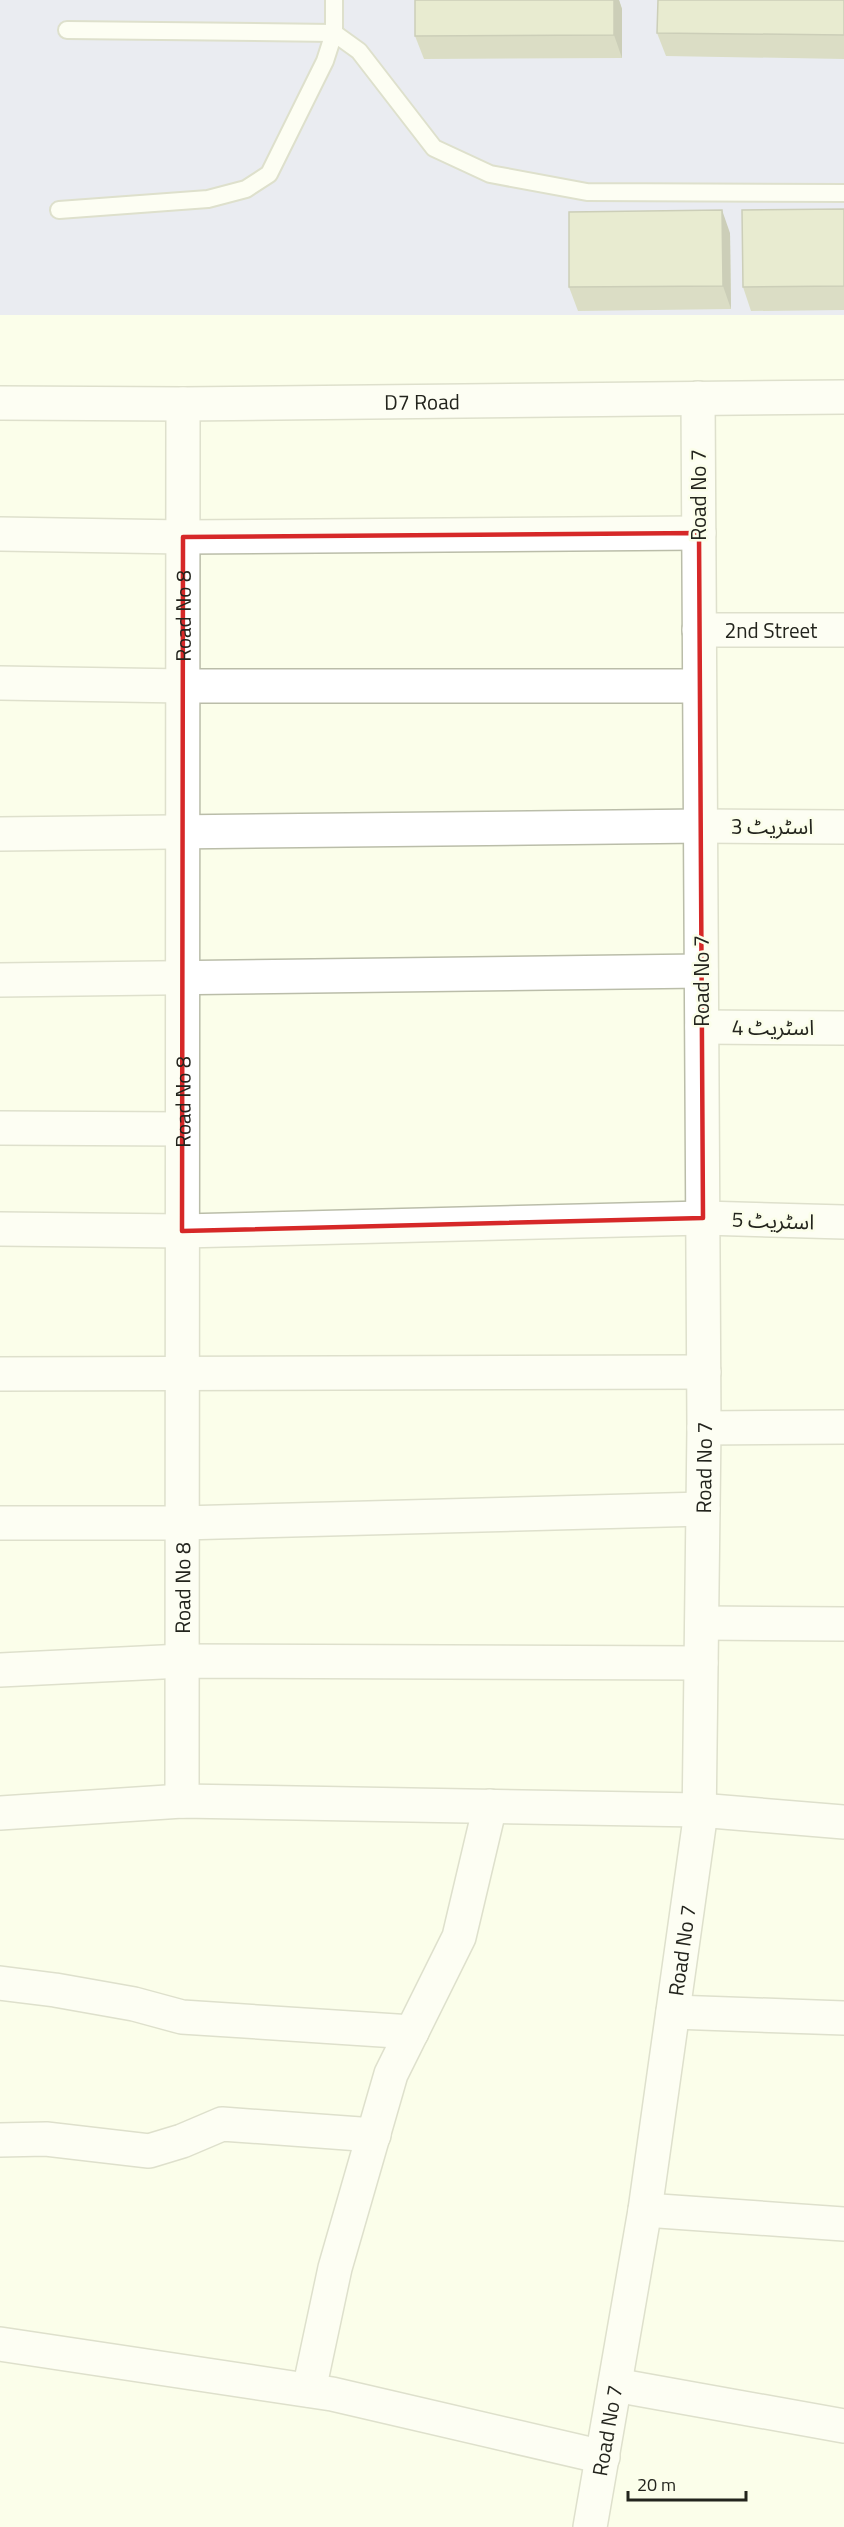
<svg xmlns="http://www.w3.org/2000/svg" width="844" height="2527" viewBox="0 0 844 2527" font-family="'Titillium Web','Noto Sans Arabic',sans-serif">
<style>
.green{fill:#d5d8fa}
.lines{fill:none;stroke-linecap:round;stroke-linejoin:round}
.service-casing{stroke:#babda9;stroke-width:20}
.minor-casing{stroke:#babda9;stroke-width:36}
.tertiary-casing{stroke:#babda9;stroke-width:36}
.service{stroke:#fff;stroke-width:16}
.minor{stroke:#fff;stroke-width:33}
.tertiary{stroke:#fff;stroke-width:33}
.wall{fill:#b3b799}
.shaded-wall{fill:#92957d}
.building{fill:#d0d5b2;stroke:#92957d;stroke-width:1.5}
.marked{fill:none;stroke:#d62828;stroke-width:4.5;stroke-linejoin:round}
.labels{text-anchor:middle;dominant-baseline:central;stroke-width:5;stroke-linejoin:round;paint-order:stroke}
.street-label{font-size:21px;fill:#23241d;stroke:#fbfeea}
</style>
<rect width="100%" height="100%" fill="#fbfeea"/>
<rect class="green" x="0" y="0" width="844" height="315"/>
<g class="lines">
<g class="service-casing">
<g id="service">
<polyline points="67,30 334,33 359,51 434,148 490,174 587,192 844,193"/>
<polyline points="59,210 208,199 246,189 269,174 325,61 334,33 334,0"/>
</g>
</g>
<g class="minor-casing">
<g id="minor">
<polyline points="0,534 183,537 699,533"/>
<path id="s1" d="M699 630H844"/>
<polyline points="0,683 183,686 699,686"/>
<polyline points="0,834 701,826 844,827"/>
<polyline points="0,980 701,971"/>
<polyline points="702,1027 844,1028"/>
<polyline points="0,1128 182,1129"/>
<polyline points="0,1229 182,1231 703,1218 844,1222"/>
<polyline points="0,1374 704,1372"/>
<polyline points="704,1428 844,1427"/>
<polyline points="0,1523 182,1523 703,1509"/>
<polyline points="702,1623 844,1624"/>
<polyline points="0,1670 182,1661 701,1663"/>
<path id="s2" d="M182 1801 183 404"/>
<polyline points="0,1813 182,1801 699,1810 844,1822"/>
<polyline points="0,1983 55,1990 134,2004 182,2017 412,2032"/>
<polyline points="673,2012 844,2018"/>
<polyline points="0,2140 46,2139 149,2151 182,2141 222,2124 374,2135"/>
<polyline points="645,2210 844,2224"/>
<polyline points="0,2344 332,2394 603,2457"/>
<polyline points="615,2385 844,2426"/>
<polyline points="309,2390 335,2268 391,2074 459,1937 490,1806"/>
<path id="s3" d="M590 2527 645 2210 699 1826 704 1428 698 398"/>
</g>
</g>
<g class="tertiary-casing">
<g id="tertiary">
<path id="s4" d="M0 403 183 404 844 397"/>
</g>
</g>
<use href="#service" class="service"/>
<use href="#minor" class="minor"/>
<use href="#tertiary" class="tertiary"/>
</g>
<g class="wall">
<polygon points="415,0 619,0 622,9 622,58 424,59 415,36"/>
<polygon points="844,0 844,59 666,56 657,33"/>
<polygon points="844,209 844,310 751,311 743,287"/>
<polygon points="730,233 731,309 578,311 569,287"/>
</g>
<g class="shaded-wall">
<polygon points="614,0 619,0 622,9 622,58 614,35"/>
<polygon points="722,210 730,233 731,309 723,286"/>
</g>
<g class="building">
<polygon points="415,0 614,0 614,35 415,36"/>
<polygon points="658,0 844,0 844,35 657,33"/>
<polygon points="844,209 844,286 743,287 742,210"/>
<polygon points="722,210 723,286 569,287 569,212"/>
</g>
<path d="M0 0H844V2527H0ZM699 533 703 1218 182 1231 183 537Z" fill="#fbfeea" fill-opacity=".55" fill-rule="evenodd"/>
<path class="marked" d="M699 533 703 1218 182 1231 183 537Z"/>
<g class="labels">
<g class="street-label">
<text stroke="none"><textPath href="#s4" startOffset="422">D7 Road</textPath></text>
<text transform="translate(698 495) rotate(-90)">Road No 7</text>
<text stroke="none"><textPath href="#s2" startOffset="1185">Road No 8</textPath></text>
<text stroke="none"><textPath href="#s1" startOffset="72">2nd Street</textPath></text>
<text x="772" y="826">اسٹریٹ 3</text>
<text transform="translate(701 981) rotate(-90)">Road No 7</text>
<text x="773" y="1027">اسٹریٹ 4</text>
<text stroke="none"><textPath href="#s2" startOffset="699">Road No 8</textPath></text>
<text transform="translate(773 1220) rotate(2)">اسٹریٹ 5</text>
<text stroke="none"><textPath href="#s3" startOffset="1068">Road No 7</textPath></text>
<text stroke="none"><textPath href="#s2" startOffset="213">Road No 8</textPath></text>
<text stroke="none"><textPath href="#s3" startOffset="584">Road No 7</textPath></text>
<text stroke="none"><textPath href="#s3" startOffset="98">Road No 7</textPath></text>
</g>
</g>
<path d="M628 2491v9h118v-9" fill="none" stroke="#23241d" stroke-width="3"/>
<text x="637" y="2491" font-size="18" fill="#23241d" stroke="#fbfeea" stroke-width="4.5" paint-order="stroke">20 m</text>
</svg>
